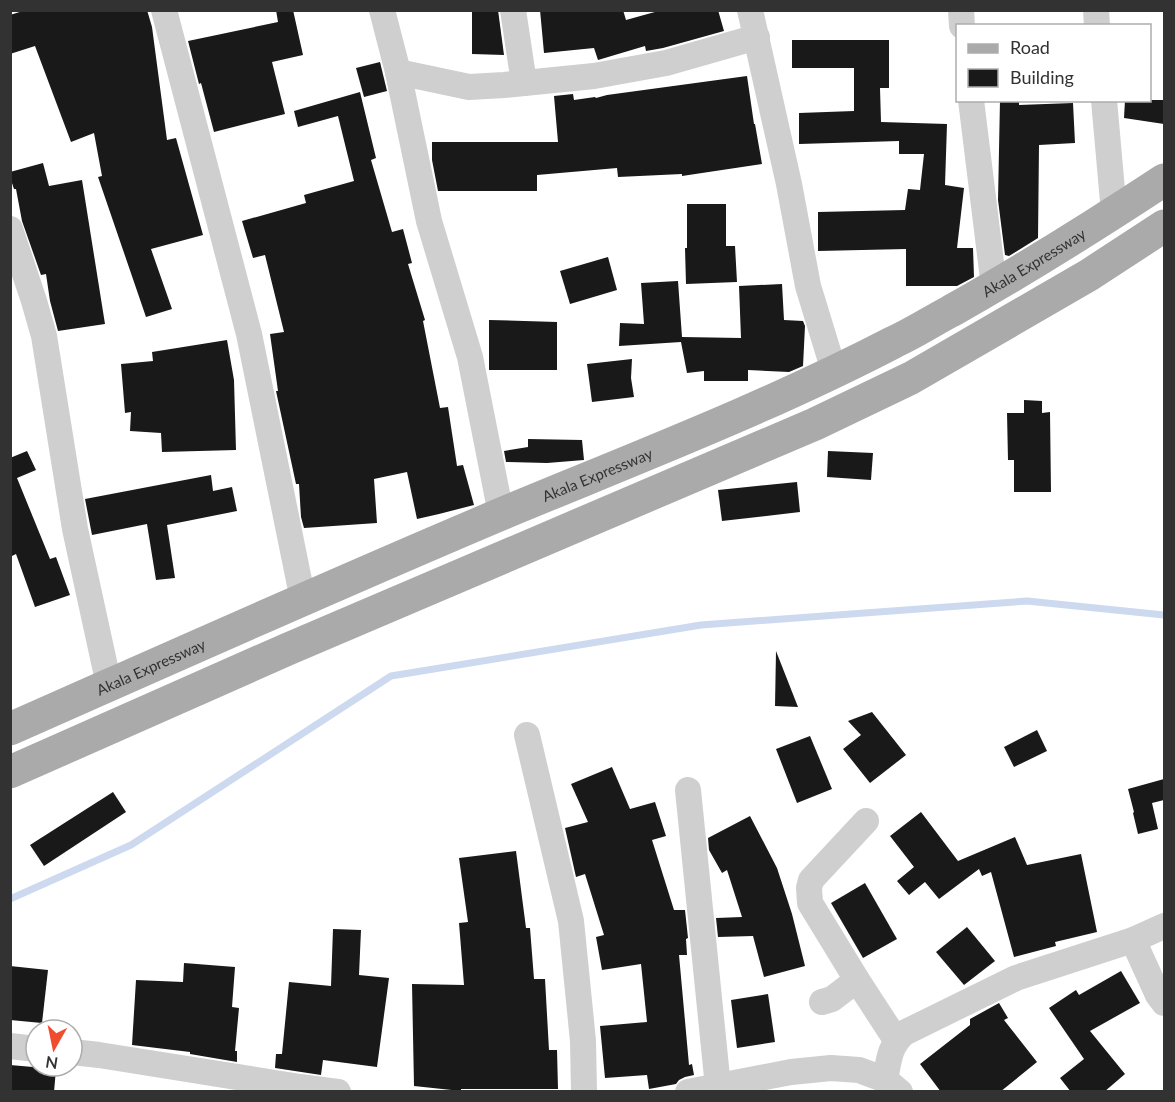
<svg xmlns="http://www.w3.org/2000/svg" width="1175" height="1102" viewBox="0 0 1175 1102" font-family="Lato,sans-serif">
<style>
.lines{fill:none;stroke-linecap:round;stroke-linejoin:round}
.stream{stroke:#ccd9ef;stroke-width:7}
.building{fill:#191919}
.minor{stroke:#cfcfcf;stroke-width:26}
.major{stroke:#aaa;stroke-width:33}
.labels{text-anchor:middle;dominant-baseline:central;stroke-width:6;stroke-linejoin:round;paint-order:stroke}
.street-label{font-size:15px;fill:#323232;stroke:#fff}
</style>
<rect width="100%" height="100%" fill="#fff"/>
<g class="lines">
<polyline class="stream" points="10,899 131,845 391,676 701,625 1027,601 1164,615"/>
</g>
<g class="building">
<polygon points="26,10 147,10 152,27 167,140 176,138 203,235 151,249 172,309 146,317 98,177 102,176 94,133 71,142 35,46 10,54 10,15"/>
<polygon points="276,10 293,10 303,55 272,62 285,114 214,132 201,83 199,84 188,41 278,22"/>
<polygon points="472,10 498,10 504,55 472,54"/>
<polygon points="540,10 623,10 626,20 662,10 718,10 724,31 663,48 646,51 645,46 598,60 594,48 544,53"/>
<polygon points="792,40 889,40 889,88 880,88 881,122 947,124 945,185 964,188 957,248 973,248 974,277 957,286 906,286 906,249 818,251 818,212 905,210 908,189 920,190 924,154 899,154 899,141 799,144 799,113 854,111 854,68 792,68"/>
<polygon points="380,62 387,91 364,97 356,68"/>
<polygon points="747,76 754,124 755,124 762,164 682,176 682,174 618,177 617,168 537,175 537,191 438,191 432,160 432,142 558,142 554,96 573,94 574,100 595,97 596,98 607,95"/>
<polygon points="360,92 376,158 371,160 392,232 403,229 412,263 408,264 425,320 423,321 440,408 448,407 457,466 463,465 474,505 439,514 417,519 407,472 374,479 377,523 304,528 301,517 299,484 296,484 276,391 278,391 270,334 284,332 265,255 253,258 242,221 306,203 304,195 354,181 338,116 298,127 294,111"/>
<polygon points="1000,100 1019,100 1019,105 1073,103 1075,143 1039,145 1038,238 1009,256 1005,255 998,200"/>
<polygon points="1125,100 1164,100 1164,124 1124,118"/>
<polygon points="43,163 49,186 82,180 105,324 58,331 50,301 46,274 41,275 22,221 16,189 14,189 10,177 10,172"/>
<polygon points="687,204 726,204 726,246 735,246 737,282 686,284 685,248 687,248"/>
<polygon points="608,257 617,290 570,304 560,271"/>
<polygon points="678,281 682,337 741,338 739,286 782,284 784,320 803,321 805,326 803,366 789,372 748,370 748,381 704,381 704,371 687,373 681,342 619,346 620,323 644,324 641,283"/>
<polygon points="489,320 557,322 557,370 489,370"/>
<polygon points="227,340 234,380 236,450 162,452 161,433 130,431 131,412 125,413 121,364 153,361 152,352"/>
<polygon points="632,359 631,378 634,397 592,402 587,364"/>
<polygon points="1024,400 1042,401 1042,413 1050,412 1051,492 1014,492 1014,460 1008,460 1007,413 1024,413"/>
<polygon points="528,439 582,440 584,460 547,463 506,462 504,451 528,447"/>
<polygon points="27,451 36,470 17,478 50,559 56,557 70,595 35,607 16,554 10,557 10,458"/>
<polygon points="828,451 873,453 871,480 827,477"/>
<polygon points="211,475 213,491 232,487 237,511 167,525 175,578 156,580 147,524 92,535 85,499"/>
<polygon points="797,482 800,512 722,521 718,490"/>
<polygon points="776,651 798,707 775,706"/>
<polygon points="872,712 906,755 870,783 843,749 861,735 848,721"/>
<polygon points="1037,730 1047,751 1014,767 1004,747"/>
<polygon points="810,736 832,789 797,803 776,749"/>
<polygon points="612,767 630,809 655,802 666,836 652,840 674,910 685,910 688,938 686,939 687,955 679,955 689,1065 692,1064 694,1075 685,1077 679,1080 676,1084 649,1089 647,1075 605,1078 600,1026 647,1022 641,964 602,970 596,937 604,935 585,874 576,877 565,828 588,822 571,784"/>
<polygon points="1164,779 1164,800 1152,803 1158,829 1138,834 1133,813 1134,812 1128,789"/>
<polygon points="113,792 126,812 44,866 30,845"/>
<polygon points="921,812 958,861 1015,837 1027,865 1081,854 1097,932 1055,942 1056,946 1014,957 991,872 982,876 979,869 939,899 925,882 909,895 897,881 914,867 890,836"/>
<polygon points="750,816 777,868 792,914 805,966 764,977 753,936 718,937 716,918 742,917 727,870 722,873 709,850 708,838"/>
<polygon points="516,851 526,928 530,928 534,979 545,979 549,1050 557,1050 558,1089 461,1089 461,1091 414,1086 412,984 464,985 459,923 468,922 459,858"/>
<polygon points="865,883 897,939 863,958 831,903"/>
<polygon points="967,927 995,961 964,985 936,952"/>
<polygon points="333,929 361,930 359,975 389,978 377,1067 323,1060 321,1075 275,1068 276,1054 282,1054 289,982 331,986"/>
<polygon points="184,963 235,967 232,1007 239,1008 235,1051 237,1051 237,1062 190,1054 190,1052 132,1045 136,980 183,982"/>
<polygon points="10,966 48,970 42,1023 10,1020"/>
<polygon points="1121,971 1140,1003 1090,1031 1125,1074 1104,1092 1071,1092 1060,1078 1084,1059 1049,1008 1076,990 1079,995"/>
<polygon points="768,994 775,1042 737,1048 731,1000"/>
<polygon points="999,1003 1008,1018 1004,1020 1037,1062 1000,1092 941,1092 920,1064 970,1025 970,1019"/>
<polygon points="10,1065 56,1069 54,1092 10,1092"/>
</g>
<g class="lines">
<g class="minor">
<polyline points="164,10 249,334 303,600"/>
<polyline points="382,10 398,72 429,221 470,357 501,514"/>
<polyline points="513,10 524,83"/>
<polyline points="750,10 789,184 808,286 834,371"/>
<polyline points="961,10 962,26"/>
<polyline points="1096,10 1097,26"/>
<polyline points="398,72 469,87 504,85 594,76 666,63 757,37"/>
<polyline points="971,100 994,287"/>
<polyline points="1104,100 1114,213"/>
<polyline points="10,229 34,301 44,336 75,529 109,685"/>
<polyline points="527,735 571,921 583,1041 584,1092"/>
<polyline points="688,790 718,1087"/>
<polyline points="866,821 811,880 809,888 810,903 857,980 896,1040"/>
<polyline points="1133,940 1158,995 1164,1003"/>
<polyline points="822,1002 832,999 857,980"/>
<polyline points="10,1046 36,1049"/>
<polyline points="72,1052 99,1055 300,1087 338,1092"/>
<path d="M885 1080C889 1060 889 1047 904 1033L1016 978 1133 940 1164 926"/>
<polyline points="688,1092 791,1072 831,1068 859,1070 886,1080 900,1092"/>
</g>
<g class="major">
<path id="s1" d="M10 729C175 656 340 582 506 512 636 458 769 407 894 342 914 333 932 321 951 311 1024 270 1094 226 1164 180"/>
<polyline points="10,772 288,649 815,424 911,378 1089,275 1164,226"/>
</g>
</g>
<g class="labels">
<g class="street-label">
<text stroke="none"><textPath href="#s1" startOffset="1126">Akala Expressway</textPath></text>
<text stroke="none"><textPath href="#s1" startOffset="640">Akala Expressway</textPath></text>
<text stroke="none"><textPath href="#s1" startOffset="154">Akala Expressway</textPath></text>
</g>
</g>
<rect width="1175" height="1102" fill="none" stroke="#323232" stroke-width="24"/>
<rect x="956" y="24" width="195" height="78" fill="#ffffff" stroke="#adadad" stroke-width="1.5"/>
<rect x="968" y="44" width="30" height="9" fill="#aaaaaa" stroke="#adadad" stroke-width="1.5"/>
<text x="1010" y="54" font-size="18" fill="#323232">Road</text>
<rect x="968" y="69" width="30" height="18" fill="#191919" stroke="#adadad" stroke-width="1.5"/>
<text x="1010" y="84" font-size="18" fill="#323232">Building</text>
<g transform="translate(54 1048) rotate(189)"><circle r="28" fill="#ffffff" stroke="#adadad" stroke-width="1.5"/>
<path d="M0-4.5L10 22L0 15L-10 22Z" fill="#f04d2e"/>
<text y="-9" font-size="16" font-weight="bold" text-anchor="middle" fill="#323232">N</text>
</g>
</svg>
